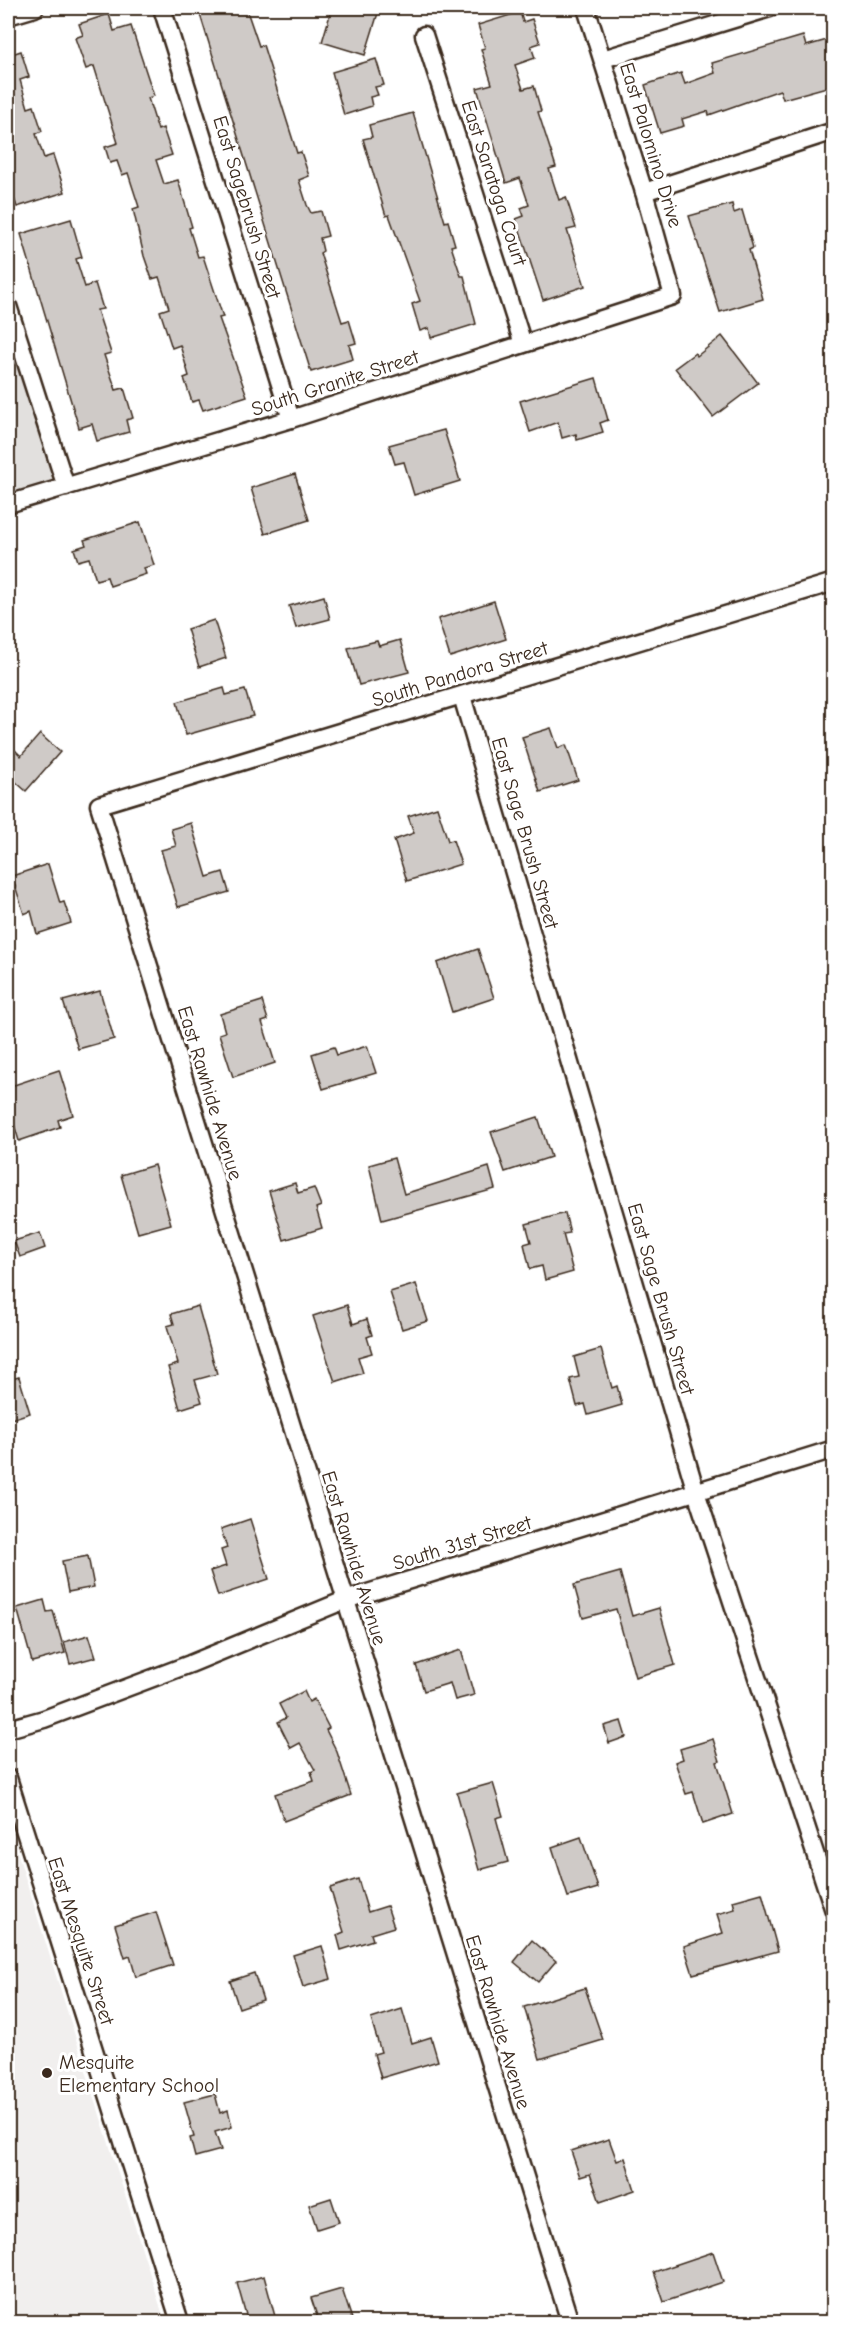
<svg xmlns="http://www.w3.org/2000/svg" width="841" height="2330" viewBox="0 0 841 2330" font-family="'Comic Neue',sans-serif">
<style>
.built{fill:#f1efee}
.green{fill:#e2e0de;stroke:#8e857e;stroke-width:1.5}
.building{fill:#cfcac7;stroke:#3b2a1e;stroke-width:1.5}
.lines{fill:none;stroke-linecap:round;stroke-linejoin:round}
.minor-casing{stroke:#3b2a1e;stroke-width:21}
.minor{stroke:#fff;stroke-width:16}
.poi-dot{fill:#3b2a1e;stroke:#fff;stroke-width:2}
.labels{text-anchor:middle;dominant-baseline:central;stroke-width:6;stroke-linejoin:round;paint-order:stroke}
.street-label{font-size:20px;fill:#3b2a1e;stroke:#fff}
.poi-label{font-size:20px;fill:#3b2a1e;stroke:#fff;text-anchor:start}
</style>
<rect width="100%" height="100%" fill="#fff"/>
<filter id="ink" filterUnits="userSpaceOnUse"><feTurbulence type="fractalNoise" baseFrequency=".0167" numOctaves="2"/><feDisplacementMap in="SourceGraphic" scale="12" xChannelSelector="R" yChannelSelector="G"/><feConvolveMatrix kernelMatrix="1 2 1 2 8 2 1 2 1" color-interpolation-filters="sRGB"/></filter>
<g filter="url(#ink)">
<polygon class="built" points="8,1823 165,2322 8,2322"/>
<polygon class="green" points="8,306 66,487 8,504"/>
<g class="building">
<polygon points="198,8 246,8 259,46 263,45 297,153 301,152 309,176 299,180 307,205 311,213 321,211 328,236 320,238 323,251 320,253 342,322 349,320 356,343 349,345 353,359 311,372"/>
<polygon points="332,8 360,8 378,13 365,55 322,42"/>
<polygon points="520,12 523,22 532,19 540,43 531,46 535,58 515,65 523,89 534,86 541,111 538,112 556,167 549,169 559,200 566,197 576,228 567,230 585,286 543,300 516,219 524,216 521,208 529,205 520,178 506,183 477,88 492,84 481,49 485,48 478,25"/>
<polygon points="109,14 114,31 131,26 154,96 148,98 158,130 163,128 172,155 156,160 164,184 178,180 192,227 189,228 198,257 203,256 223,317 219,318 247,396 203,410 199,400 192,402 184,378 189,376 180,345 172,348 160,311 169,308 159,277 152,279 144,256 133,209 139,207 128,173 122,175 117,161 110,163 105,147 118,143 94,66 86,69 75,38 83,35 79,24"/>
<polygon points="803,36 806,46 834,38 834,85 783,99 780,90 709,115 708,111 682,119 684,126 660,133 645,85 681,73 685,84 715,73 712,63"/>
<polygon points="8,51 11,51 12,54 21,51 29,77 20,80 28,108 34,106 42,131 36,134 44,158 53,155 65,192 17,207 13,195 8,196"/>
<polygon points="376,59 384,85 375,87 378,95 370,97 372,106 344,115 332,72"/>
<polygon points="413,113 445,222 448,221 455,245 451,246 461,276 464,276 476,324 431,338 429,328 420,331 412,304 420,301 389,215 386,216 363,139 372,137 369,125"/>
<polygon points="732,204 734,213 742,210 753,248 749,250 763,299 720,312 689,216"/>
<polygon points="71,219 82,257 76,259 85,287 95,283 103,309 97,310 111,353 104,355 116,390 124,388 133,418 126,420 129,432 97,441 92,424 79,428 21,234"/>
<polygon points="722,336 758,383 713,417 675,368 695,353 697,356"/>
<polygon points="596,378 608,420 600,423 603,432 577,440 576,434 562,438 558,422 530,432 520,401"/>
<polygon points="444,430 460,481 414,495 404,462 395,464 389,445"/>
<polygon points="295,474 309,520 265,534 251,488"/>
<polygon points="140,522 154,565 144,568 146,574 110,586 107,577 96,580 89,558 78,561 74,549 86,545 84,540"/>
<polygon points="324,596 330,619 296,628 289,606"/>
<polygon points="494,601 506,639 450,657 438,619"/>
<polygon points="214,620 226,658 199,667 187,629"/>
<polygon points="400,640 409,672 359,685 348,648 377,641 379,646"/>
<polygon points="224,688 226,695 245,690 253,716 186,735 177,702"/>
<polygon points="551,728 558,748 566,745 578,780 540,792 522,737"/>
<polygon points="40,734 60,752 26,791 8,775 8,743 21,756"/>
<polygon points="437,807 448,841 453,840 461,864 407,881 394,840 414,833 408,816"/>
<polygon points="191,823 207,877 223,872 229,892 178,907 161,850 176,846 171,829"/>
<polygon points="48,864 60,903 64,902 71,923 37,934 31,911 24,914 12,876"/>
<polygon points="478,949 494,998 452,1012 437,963"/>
<polygon points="100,991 114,1039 78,1049 63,1001"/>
<polygon points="262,1001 268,1020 262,1022 275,1063 233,1077 219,1034 225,1032 220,1014"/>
<polygon points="367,1046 376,1073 323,1089 312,1054 334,1047 337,1055"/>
<polygon points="59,1070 73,1115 58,1120 60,1127 19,1141 8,1104 8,1087"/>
<polygon points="538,1117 551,1157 505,1172 491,1132"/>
<polygon points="394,1158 404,1194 489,1167 495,1189 382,1220 369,1165"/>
<polygon points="154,1165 171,1224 138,1233 121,1175"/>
<polygon points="295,1183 298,1193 314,1188 321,1206 316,1208 322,1228 284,1240 269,1191"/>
<polygon points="565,1213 570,1233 563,1234 573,1272 545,1280 542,1266 530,1269 524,1244 531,1242 526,1224"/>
<polygon points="40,1233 45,1248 20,1257 14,1241"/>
<polygon points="416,1284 428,1321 402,1329 390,1292"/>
<polygon points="347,1305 353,1324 367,1319 372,1335 367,1337 372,1353 358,1357 363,1373 335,1382 313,1316"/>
<polygon points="198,1306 217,1374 195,1380 202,1402 180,1409 168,1367 178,1364 167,1326 174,1324 171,1314"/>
<polygon points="601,1349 612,1388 617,1386 622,1405 588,1415 585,1404 577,1406 570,1379 579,1377 574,1357"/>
<polygon points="19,1377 30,1413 8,1420 8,1380"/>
<polygon points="250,1519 269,1579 218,1596 210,1571 226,1566 221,1550 227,1548 221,1529"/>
<polygon points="88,1556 94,1587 68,1592 62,1561"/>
<polygon points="620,1572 632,1616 659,1608 675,1665 635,1677 616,1609 583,1618 574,1585"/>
<polygon points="44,1600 47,1612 53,1611 65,1653 32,1662 17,1608"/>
<polygon points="89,1635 96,1657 70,1664 64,1642"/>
<polygon points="461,1650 474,1695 455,1700 450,1683 424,1691 416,1665"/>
<polygon points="304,1691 309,1702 314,1699 329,1728 326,1730 337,1752 351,1795 284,1821 275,1794 314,1781 311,1772 315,1770 300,1743 291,1748 278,1722 286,1718 279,1704"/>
<polygon points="621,1721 626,1737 609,1743 604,1726"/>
<polygon points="713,1739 720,1761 717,1762 733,1814 703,1824 693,1792 686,1794 675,1762 683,1759 680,1749"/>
<polygon points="493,1783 503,1816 496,1818 508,1862 479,1870 457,1793"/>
<polygon points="581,1837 598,1888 568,1897 552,1847"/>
<polygon points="358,1879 368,1912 387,1906 394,1927 371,1934 373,1940 341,1950 337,1935 344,1932 330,1888"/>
<polygon points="762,1893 778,1951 693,1974 684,1946 723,1933 717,1914 735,1909 733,1901"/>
<polygon points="156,1912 173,1965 136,1977 130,1956 125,1958 115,1925"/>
<polygon points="532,1940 556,1961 538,1982 514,1962"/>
<polygon points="322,1946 331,1979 303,1987 293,1955"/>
<polygon points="254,1973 263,2000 239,2008 230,1981"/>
<polygon points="585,1988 603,2040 540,2059 524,2007"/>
<polygon points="402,2009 412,2043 431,2037 438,2061 381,2078 374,2054 381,2052 371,2019"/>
<polygon points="215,2094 220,2113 228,2110 232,2127 215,2132 221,2150 195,2157 190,2138 194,2137 184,2102"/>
<polygon points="609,2139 617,2161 625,2158 635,2190 600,2202 590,2174 580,2177 571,2151"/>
<polygon points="331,2198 339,2222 317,2229 309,2205"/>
<polygon points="713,2252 723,2282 664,2302 654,2272"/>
<polygon points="264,2276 276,2320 248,2322 237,2283"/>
<polygon points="342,2289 353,2322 319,2322 311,2298"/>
</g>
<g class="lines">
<g class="minor-casing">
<g id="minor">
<polyline points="162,8 291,419"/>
<polyline points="8,16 35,8"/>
<polyline points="424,35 523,344"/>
<polyline points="603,59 770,8"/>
<polyline points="644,192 834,131"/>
<polyline points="8,306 66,487"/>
<polyline points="8,504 291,419 673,296 644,192 586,8"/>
<polyline points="462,696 696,1492 834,1911"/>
<polyline points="8,1729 44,1719 190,1664 345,1600 834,1449"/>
<polyline points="8,1778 180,2322"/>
<polyline points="570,2322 99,805 834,582"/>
</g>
</g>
<use href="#minor" class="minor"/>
</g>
</g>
<circle class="poi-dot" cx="47" cy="2073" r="6"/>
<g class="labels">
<g class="street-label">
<text transform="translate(651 145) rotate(73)">East Palomino Drive</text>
<text transform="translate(494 183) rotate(72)">East Saratoga Court</text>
<text transform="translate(247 207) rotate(73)">East Sagebrush Street</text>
<text transform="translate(335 383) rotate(-18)">South Granite Street</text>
<text transform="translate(460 674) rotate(-17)">South Pandora Street</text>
<text transform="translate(525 833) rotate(74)">East Sage Brush Street</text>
<text transform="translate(210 1093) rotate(73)">East Rawhide Avenue</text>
<text transform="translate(661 1299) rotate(74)">East Sage Brush Street</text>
<text transform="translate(462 1543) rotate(-17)">South 31st Street</text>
<text transform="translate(354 1558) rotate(73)">East Rawhide Avenue</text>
<text transform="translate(81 1941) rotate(72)">East Mesquite Street</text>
<text transform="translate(498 2022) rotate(73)">East Rawhide Avenue</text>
</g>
<g class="poi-label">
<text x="59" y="2062">Mesquite<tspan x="59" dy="23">Elementary School</tspan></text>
</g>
</g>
<rect width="841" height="2330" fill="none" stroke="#fff" stroke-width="30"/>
<rect x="15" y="15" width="811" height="2300" fill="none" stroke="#3b2a1e" stroke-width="2" filter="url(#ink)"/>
</svg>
